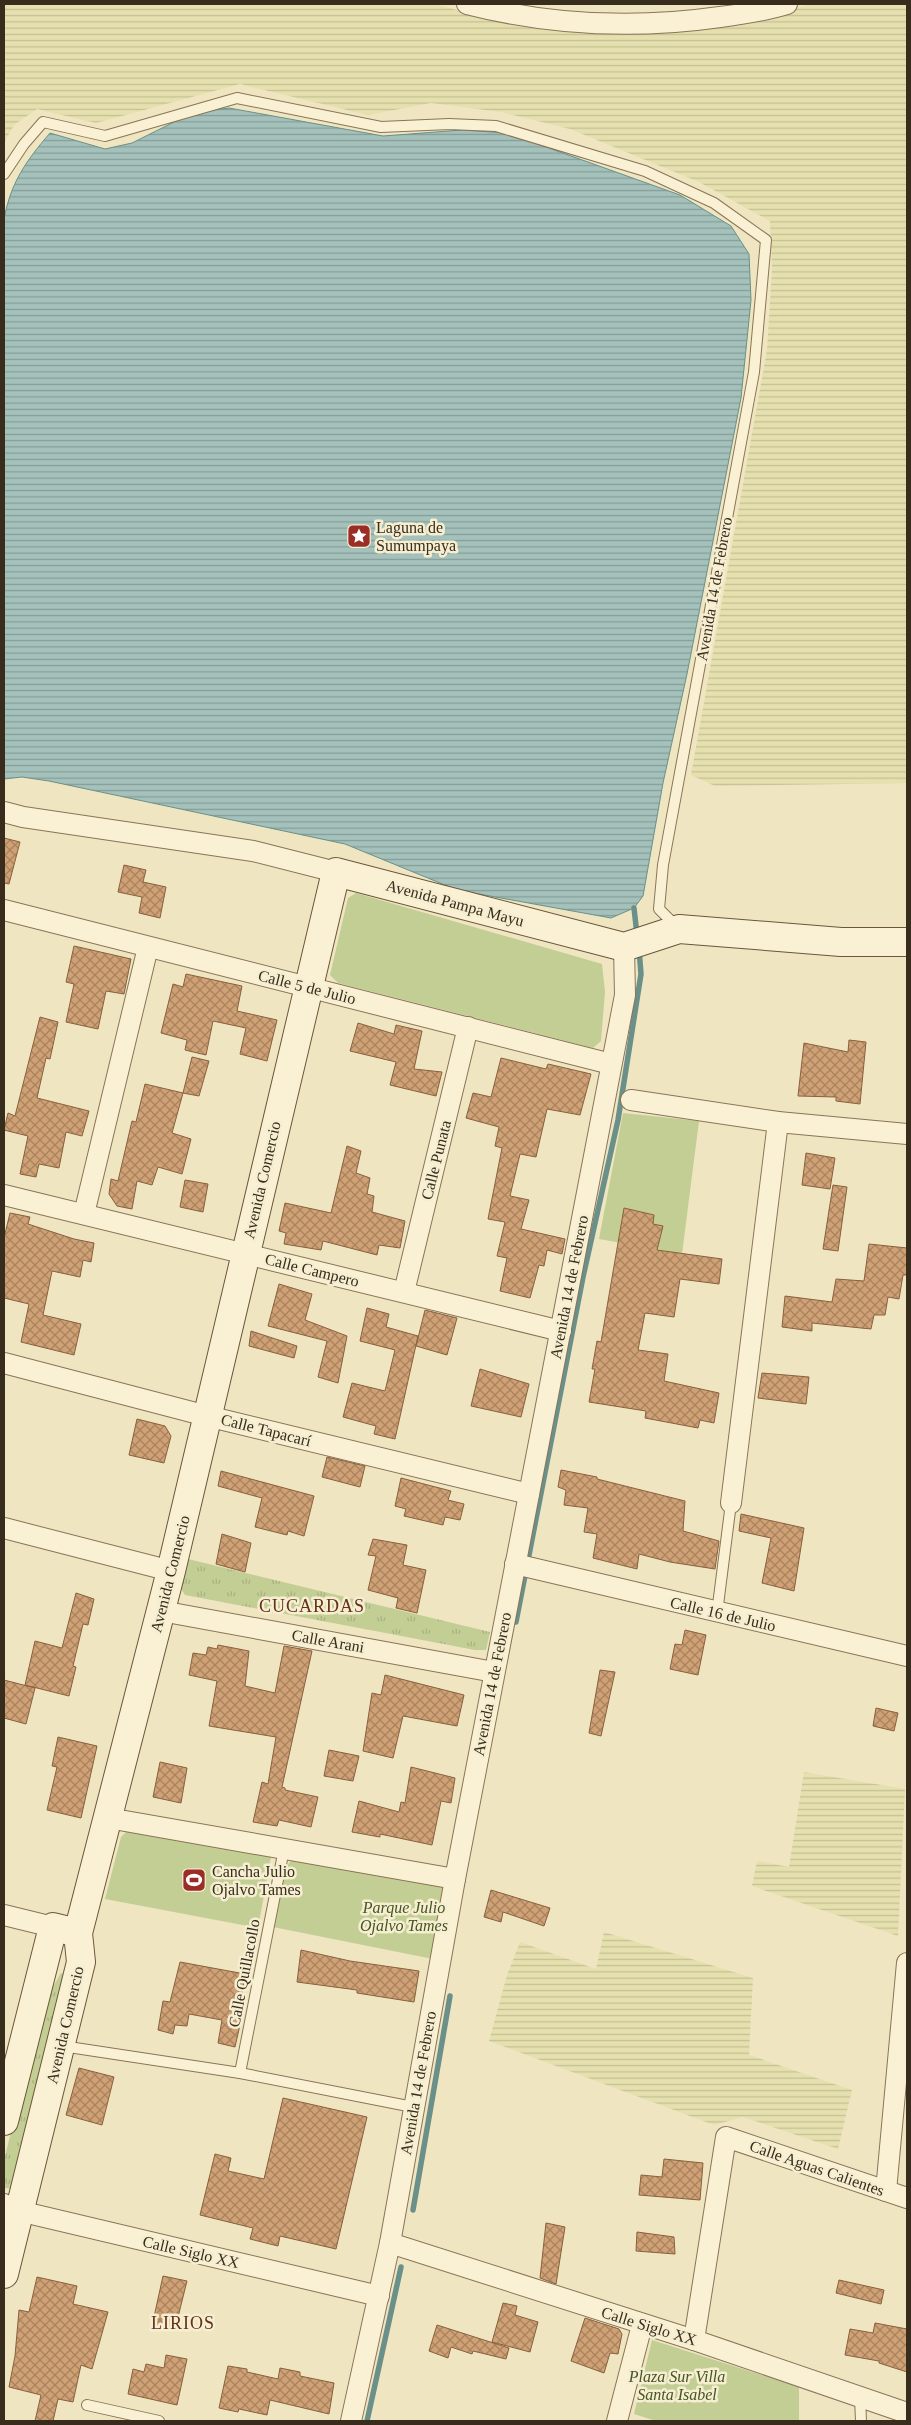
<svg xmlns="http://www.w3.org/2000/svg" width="911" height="2425" viewBox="0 0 911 2425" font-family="Georgia,serif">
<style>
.farmland{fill:url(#farmland-rules)}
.grass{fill:url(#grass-tufts)}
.park{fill:#c3ce94}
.water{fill:url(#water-rules);stroke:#6a9089}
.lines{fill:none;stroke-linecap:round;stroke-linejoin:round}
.stream{stroke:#6a9089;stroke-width:5.5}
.building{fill:url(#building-cross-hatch);stroke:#89603d}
.lane-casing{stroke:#897558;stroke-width:12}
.street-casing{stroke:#897558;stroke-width:22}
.secondary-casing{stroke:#6b563b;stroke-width:30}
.lane{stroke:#faf1d4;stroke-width:10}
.street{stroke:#faf1d4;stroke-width:20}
.secondary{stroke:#faf1d4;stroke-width:28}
.labels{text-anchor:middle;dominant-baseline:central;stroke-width:5;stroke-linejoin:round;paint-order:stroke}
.poi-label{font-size:16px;fill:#382c1d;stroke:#f6eed1;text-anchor:start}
.street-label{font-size:16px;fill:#382c1d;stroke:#f6eed1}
.park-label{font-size:16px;font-style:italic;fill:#455523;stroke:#f6eed1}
.neighbourhood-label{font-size:18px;letter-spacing:1px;fill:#66301b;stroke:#f6eed1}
</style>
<defs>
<pattern id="farmland-rules" width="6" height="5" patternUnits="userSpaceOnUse" patternTransform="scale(1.25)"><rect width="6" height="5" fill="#e5e0ae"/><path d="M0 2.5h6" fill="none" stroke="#c5c095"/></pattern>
<pattern id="grass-tufts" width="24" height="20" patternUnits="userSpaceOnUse" patternTransform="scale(1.25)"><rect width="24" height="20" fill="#c3ce94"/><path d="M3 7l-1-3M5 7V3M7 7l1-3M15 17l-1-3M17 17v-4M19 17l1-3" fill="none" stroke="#a8b17f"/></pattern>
<pattern id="water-rules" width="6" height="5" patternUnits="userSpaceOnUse" patternTransform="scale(1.25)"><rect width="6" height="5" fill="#a4c1bb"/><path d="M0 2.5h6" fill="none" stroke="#879d97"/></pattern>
<pattern id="building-cross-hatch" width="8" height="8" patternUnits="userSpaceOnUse" patternTransform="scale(1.25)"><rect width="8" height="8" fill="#cfa175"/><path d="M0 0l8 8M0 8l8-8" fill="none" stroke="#a9835f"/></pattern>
</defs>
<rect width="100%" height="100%" fill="#efe5c1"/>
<g class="farmland">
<polygon points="4,4 434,4 488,18 769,17 810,4 907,4 907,783 715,786 691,775 767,350 772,269 770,221 699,182 570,129 501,112 431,103 368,115 240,84 96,123 37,109 14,125 4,143"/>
<polygon points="804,1772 905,1789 898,1936 752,1886 757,1861 789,1867"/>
<polygon points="604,1932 753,1978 749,2055 852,2090 838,2149 743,2117 714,2125 489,2041 507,1975 520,1942 596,1969"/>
</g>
<g class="grass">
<polygon points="188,1559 490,1632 486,1650 475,1650 185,1595 179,1586"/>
<polygon points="61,1973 70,1977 12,2189 5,2188 4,2160 43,2004"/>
</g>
<g class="park">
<polygon points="356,893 602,964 605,992 601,1041 593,1048 338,983 330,975 348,898"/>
<polygon points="623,1113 699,1121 682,1254 599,1239"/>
<polygon points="127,1831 271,1857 258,1928 105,1899 121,1837"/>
<polygon points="292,1860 446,1888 433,1959 273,1927 284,1868"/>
<polygon points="652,2340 799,2387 799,2421 656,2421 634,2414"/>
</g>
<path class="water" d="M229 108 383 136 462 130 507 133 680 195 731 226 749 254 751 300 741 398 687 674 663 783 643 896 634 908 611 918 457 890 345 844 49 781 22 777 4 779V219C11 182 26 161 50 133L105 149 132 143 192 113Z"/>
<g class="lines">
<g class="stream">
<polyline points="634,908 637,935"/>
<polyline points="516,1622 583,1277 618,1120 641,974 639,949"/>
<polyline points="413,2210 450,1996"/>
<polyline points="367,2421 401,2267"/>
</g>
</g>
<g class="building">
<polygon points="4,838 20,842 9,884 4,883"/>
<polygon points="124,865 146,870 143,882 166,887 160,918 139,913 142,897 118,892"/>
<polygon points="74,946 131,959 124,994 106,991 98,1029 66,1022 74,984 66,982"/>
<polygon points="186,974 242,986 237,1011 277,1020 267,1061 240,1054 246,1028 213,1021 206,1055 185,1050 187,1040 161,1033 173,984 183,987"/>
<polygon points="40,1017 58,1022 50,1059 46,1058 37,1098 89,1111 82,1136 66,1132 59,1168 39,1164 36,1177 20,1174 28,1136 4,1130 8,1113 15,1116"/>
<polygon points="358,1023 394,1034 396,1025 422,1031 414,1069 442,1072 436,1096 390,1085 396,1062 350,1051"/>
<polygon points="849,1040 866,1042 860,1104 836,1101 836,1097 798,1096 804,1043 848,1052"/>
<polygon points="192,1057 209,1061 199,1096 183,1093"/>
<polygon points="501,1058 546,1069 548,1064 591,1074 580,1115 547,1109 536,1157 520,1154 510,1196 529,1200 521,1229 565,1239 562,1254 547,1250 544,1266 539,1265 530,1298 500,1291 507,1258 497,1256 505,1222 488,1219 502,1148 495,1146 499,1127 466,1118 473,1093 491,1097"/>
<polygon points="145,1084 183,1093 172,1133 191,1139 182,1174 158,1167 152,1185 137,1181 132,1209 117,1206 109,1194 111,1179 118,1181 132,1121 136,1122"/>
<polygon points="347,1146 361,1151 356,1173 370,1178 367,1194 374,1196 372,1212 405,1221 400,1248 379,1245 377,1255 323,1241 321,1250 284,1244 286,1233 279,1231 285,1203 331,1213"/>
<polygon points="806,1153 835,1158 830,1189 802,1185"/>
<polygon points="185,1180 208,1184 203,1212 180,1207"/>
<polygon points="833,1185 847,1187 838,1251 823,1249"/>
<polygon points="624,1208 654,1215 653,1224 663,1226 657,1250 722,1259 719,1284 680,1279 674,1317 645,1313 638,1350 668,1354 664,1381 719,1393 714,1423 700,1420 698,1428 645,1418 646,1411 589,1402 595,1369 592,1369 597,1341 601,1342"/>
<polygon points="10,1213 30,1217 28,1224 74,1239 94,1243 91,1262 83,1260 80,1277 52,1271 43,1315 81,1324 74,1355 21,1342 29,1304 4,1298 4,1238"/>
<polygon points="869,1244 907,1248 907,1275 903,1275 899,1299 888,1297 885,1315 874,1315 871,1329 812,1323 812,1331 782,1327 785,1296 832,1302 836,1279 864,1281"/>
<polygon points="279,1284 312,1294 305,1320 347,1336 338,1383 318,1377 327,1341 268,1326"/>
<polygon points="367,1308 389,1314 386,1327 418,1336 395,1439 374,1434 376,1426 343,1417 352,1383 385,1391 395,1350 360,1341"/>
<polygon points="425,1310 457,1318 447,1355 416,1346"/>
<polygon points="251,1331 297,1346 294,1358 249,1346"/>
<polygon points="480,1369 529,1384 521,1417 471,1406"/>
<polygon points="762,1373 809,1377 806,1404 758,1398"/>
<polygon points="137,1419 165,1426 171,1436 164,1463 129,1455"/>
<polygon points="327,1457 365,1466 360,1487 322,1477"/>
<polygon points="561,1470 597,1477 597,1479 685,1501 683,1531 719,1541 715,1569 670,1562 639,1554 637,1569 593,1558 597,1534 584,1532 588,1508 564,1505 566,1490 558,1487"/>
<polygon points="221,1471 314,1496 304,1536 288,1531 287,1535 255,1527 262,1498 218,1486"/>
<polygon points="401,1478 451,1491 448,1500 464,1504 460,1520 445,1517 443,1525 404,1516 406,1509 395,1506"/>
<polygon points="741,1514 804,1528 794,1591 762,1583 771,1538 739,1531"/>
<polygon points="222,1534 251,1543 245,1572 216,1564"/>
<polygon points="373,1539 407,1545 403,1565 426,1570 417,1613 396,1608 398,1598 368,1590 376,1556 368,1555"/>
<polygon points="76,1593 94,1599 88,1625 83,1624 73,1666 76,1667 69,1696 25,1685 35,1641 62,1648"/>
<polygon points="685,1630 706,1635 698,1675 670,1669 675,1644 682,1645"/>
<polygon points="218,1645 249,1651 245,1686 275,1693 284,1646 312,1651 282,1787 285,1788 285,1790 318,1797 311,1827 279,1820 277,1826 253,1822 262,1782 268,1784 276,1737 209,1726 217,1681 189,1675 193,1653 206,1655 208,1647 217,1649"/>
<polygon points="600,1670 615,1672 601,1736 589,1733"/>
<polygon points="385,1675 464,1695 457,1726 403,1716 393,1758 363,1751 372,1693 381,1695"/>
<polygon points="4,1680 35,1688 26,1724 4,1718"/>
<polygon points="876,1708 898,1713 894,1731 873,1726"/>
<polygon points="58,1737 97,1746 81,1818 47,1810 57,1767 52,1766"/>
<polygon points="329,1750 359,1756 353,1781 324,1776"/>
<polygon points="160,1762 187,1768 181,1803 153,1797"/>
<polygon points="411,1767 455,1778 451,1803 441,1801 432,1845 380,1834 380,1837 352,1832 359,1801 399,1812 401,1802 405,1803"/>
<polygon points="491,1890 550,1908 544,1926 503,1912 501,1922 484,1917"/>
<polygon points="301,1950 350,1961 419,1971 414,2002 357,1993 357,1990 297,1982"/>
<polygon points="180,1962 245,1974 239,2015 242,2016 235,2047 218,2043 222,2020 189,2014 187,2026 175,2025 173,2034 158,2030 163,2001 170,2002"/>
<polygon points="79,2068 114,2077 102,2125 66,2115"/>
<polygon points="283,2098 367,2117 336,2249 280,2236 278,2246 250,2239 253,2228 200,2215 215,2154 231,2158 228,2171 264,2179"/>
<polygon points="664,2159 703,2163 700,2200 639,2195 641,2175 662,2177"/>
<polygon points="546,2223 565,2227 556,2284 540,2278"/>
<polygon points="637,2232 674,2237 675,2254 636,2251"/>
<polygon points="163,2276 187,2281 175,2329 152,2326"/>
<polygon points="37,2277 77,2286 73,2304 108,2312 92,2369 81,2365 73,2402 58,2399 53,2421 35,2421 41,2395 9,2387 15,2356 19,2310 29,2312"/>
<polygon points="839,2280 884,2290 881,2304 836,2293"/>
<polygon points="503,2303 517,2306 515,2315 538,2322 530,2352 492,2342"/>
<polygon points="585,2318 619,2329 622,2334 618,2354 610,2353 604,2373 571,2361"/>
<polygon points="875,2323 907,2329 907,2372 879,2363 879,2361 845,2355 850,2329 873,2333"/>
<polygon points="437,2325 509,2348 506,2359 473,2351 472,2354 451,2347 448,2358 429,2351"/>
<polygon points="166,2355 187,2359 177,2405 128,2394 133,2369 144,2372 146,2364 164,2368"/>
<polygon points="228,2366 247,2369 247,2372 278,2379 280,2368 300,2372 300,2376 334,2383 329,2414 270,2400 267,2415 239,2409 238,2412 219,2408"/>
</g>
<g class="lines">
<g class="lane-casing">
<g id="lane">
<polyline points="4,174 24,144 43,122 105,136 237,98 381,127 449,124 496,126 645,171 714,203 766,240 754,372 663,865 659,909 677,927"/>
<polyline points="717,1613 731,1503"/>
<polyline points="62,2046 240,2073 413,2107"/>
<polyline points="240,2073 284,1849"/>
<polyline points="860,2397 861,2421"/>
<polyline points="87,2405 159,2421"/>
</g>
</g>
<g class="street-casing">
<g id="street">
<path d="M467 4C549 25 636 29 720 17 743 14 765 11 787 4"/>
<polyline points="4,812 23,817 253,851 336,872"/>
<polyline points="4,910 611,1064"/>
<polyline points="631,1100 778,1122 907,1134"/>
<polyline points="4,1195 561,1331"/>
<polyline points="84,1214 148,947"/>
<polyline points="404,1292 468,1027"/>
<polyline points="4,1363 207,1416 529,1494"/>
<polyline points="731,1503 778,1122"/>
<polyline points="4,1528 171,1571"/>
<polyline points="515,1564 907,1656"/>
<polyline points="161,1611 494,1672"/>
<polyline points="108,1818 455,1879"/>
<polyline points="4,1915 53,1927"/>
<polyline points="886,2191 907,1963"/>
<polyline points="4,2204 19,2211 379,2296"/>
<polyline points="390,2243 694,2340 907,2413"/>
<polyline points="694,2340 726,2137 907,2198"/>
<polyline points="351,2421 390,2243 455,1879 625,995 624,947"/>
<polyline points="617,2421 642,2325"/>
</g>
</g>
<g class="secondary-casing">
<g id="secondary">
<polyline points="4,2121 53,1927 78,1933"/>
<polyline points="4,2274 81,1962 78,1933 171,1571 336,872 624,947 679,929 841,942 907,942"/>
</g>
</g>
<use href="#lane" class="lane"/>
<use href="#street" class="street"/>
<use href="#secondary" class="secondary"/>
</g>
<defs>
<g id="sight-square" transform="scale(1.25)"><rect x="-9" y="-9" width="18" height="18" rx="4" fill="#9a2d26" stroke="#f6eed1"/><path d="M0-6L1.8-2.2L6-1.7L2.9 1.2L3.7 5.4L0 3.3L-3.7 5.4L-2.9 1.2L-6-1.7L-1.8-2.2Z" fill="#fff"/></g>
<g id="stadium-square" transform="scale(1.25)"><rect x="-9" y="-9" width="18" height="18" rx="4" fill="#9a2d26" stroke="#f6eed1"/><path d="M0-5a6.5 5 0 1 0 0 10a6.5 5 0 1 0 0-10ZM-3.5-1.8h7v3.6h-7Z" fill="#fff"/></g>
</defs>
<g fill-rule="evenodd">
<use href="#sight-square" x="359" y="536"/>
<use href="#stadium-square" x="194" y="1880"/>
</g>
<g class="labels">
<g class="poi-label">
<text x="376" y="527">Laguna de<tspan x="376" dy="18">Sumumpaya</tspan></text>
<text x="212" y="1871">Cancha Julio<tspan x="212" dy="18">Ojalvo Tames</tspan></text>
</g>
<g class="street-label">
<text transform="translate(714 589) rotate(-80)">Avenida 14 de Febrero</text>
<text transform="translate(455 903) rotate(15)">Avenida Pampa Mayu</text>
<text transform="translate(307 987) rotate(14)">Calle 5 de Julio</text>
<text transform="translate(436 1160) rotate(-76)">Calle Punata</text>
<text transform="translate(262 1180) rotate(-77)">Avenida Comercio</text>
<text transform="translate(312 1270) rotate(14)">Calle Campero</text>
<text transform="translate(569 1287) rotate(-79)">Avenida 14 de Febrero</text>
<text transform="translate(266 1430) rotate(14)">Calle Tapacarí</text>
<text transform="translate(170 1574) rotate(-76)">Avenida Comercio</text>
<text transform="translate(723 1614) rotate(13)">Calle 16 de Julio</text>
<text transform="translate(328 1641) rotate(10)">Calle Arani</text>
<text transform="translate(492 1684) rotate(-79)">Avenida 14 de Febrero</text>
<text transform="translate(244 1973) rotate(-79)">Calle Quillacollo</text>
<text transform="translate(65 2025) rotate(-77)">Avenida Comercio</text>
<text transform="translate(418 2083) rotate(-80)">Avenida 14 de Febrero</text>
<text transform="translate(817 2168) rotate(19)">Calle Aguas Calientes</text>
<text transform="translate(191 2252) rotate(13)">Calle Siglo XX</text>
<text transform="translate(649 2326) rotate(17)">Calle Siglo XX</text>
</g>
<g class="park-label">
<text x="404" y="1907">Parque Julio<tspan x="404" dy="18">Ojalvo Tames</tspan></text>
<text x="677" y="2376">Plaza Sur Villa<tspan x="677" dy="18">Santa Isabel</tspan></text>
</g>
<g class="neighbourhood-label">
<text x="312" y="1606">CUCARDAS</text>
<text x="183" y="2323">LIRIOS</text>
</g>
</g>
<rect width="911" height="2425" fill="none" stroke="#382c1d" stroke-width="10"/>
</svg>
